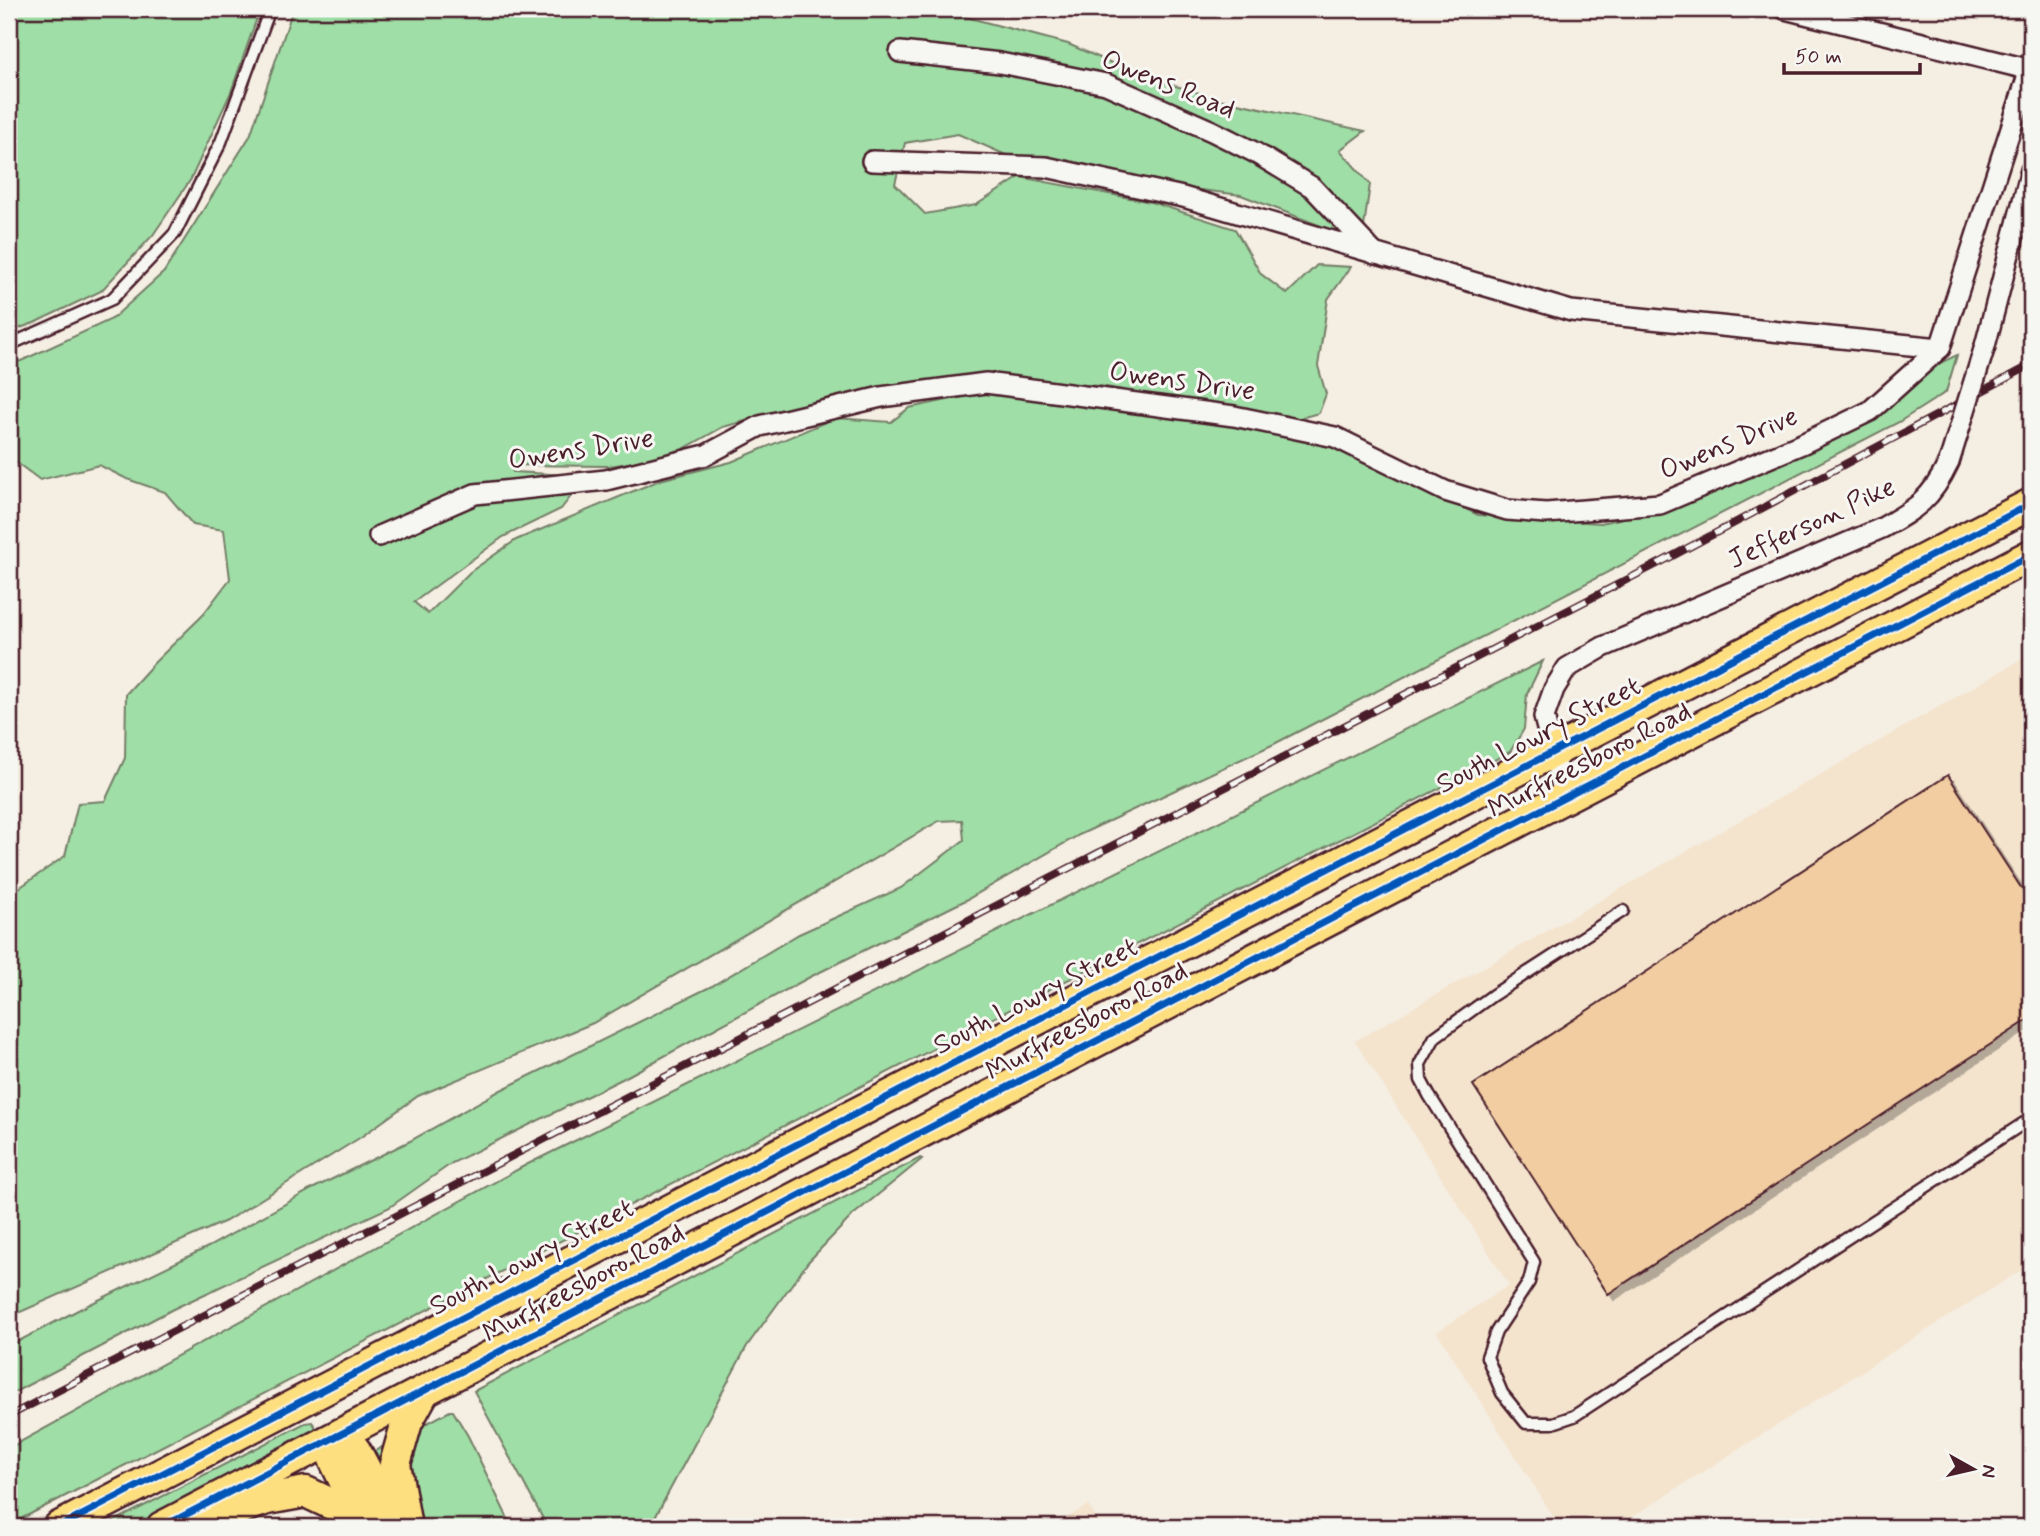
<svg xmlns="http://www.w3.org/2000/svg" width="2040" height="1536" viewBox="0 0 2040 1536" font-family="Mynerve,sans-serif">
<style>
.built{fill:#f4e4ce}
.green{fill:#9fdea6;stroke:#747e68;stroke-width:2}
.building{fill:#f1cda1;stroke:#4a1f2b;stroke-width:2;filter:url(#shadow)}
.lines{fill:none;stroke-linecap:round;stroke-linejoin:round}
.service-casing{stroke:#4a1f2b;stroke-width:15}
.minor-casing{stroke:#4a1f2b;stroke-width:24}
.primary-casing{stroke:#4a1f2b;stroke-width:35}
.service{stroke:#f6f6f2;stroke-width:10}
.minor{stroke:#f6f6f2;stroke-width:19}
.primary{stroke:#fedf80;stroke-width:30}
.rail-casing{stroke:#4a1f2b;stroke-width:8}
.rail{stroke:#f6f6f2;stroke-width:5;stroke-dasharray:16;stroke-linecap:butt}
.minor-bridge-casing{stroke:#4a1f2b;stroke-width:24;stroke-linecap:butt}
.minor-bridge{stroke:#f6f6f2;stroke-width:19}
.cycleway-casing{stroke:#f6f6f2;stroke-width:11}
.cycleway{stroke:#0057b8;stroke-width:7}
.labels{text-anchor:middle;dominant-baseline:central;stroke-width:6;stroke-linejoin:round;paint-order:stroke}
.street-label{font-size:28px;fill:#4a1f2b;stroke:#f6f6f2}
</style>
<defs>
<filter id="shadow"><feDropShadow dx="6" dy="6" stdDeviation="0" flood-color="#0004"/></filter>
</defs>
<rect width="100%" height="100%" fill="#f5eee2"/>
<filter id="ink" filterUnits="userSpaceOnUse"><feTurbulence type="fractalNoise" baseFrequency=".0143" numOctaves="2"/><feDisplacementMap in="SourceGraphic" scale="14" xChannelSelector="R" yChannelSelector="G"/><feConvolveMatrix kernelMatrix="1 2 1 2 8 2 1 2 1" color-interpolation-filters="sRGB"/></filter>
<g filter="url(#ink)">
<g class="built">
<polygon points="2031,654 2031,1264 1616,1527 1560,1527 1437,1332 1509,1285 1355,1041"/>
<polygon points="1088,1505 1102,1527 1052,1527"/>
</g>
<g class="green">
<polygon points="9,9 260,9 231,92 191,179 153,235 101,291 34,323 9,332"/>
<polygon points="293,9 936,9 1068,44 1139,75 1219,99 1365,131 1340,150 1370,184 1364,227 1334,231 1241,195 1160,185 1006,155 958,134 905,143 895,184 925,214 976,205 1020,177 1151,202 1235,229 1261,274 1287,294 1317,265 1351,267 1328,299 1318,366 1326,394 1319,413 1293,420 1100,386 983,379 768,415 723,427 669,457 609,466 510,465 513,472 587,476 561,509 503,537 414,602 428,614 470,572 516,540 660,480 731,462 835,418 891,422 909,408 991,391 1257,428 1342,448 1478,515 1601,523 1664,509 1811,445 1921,372 1957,355 1946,392 1899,422 1274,744 1079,835 968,899 808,978 624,1078 452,1163 390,1207 173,1309 9,1395 9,1346 80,1309 210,1246 312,1189 410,1141 501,1090 712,986 799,934 901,888 964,840 962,820 939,821 593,1023 418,1096 361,1137 226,1221 9,1317 9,895 65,856 78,803 105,801 125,758 126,694 154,663 201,617 230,579 224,530 193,525 165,492 127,479 99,465 40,480 9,457 9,363 21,361 112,319 164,272 250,136"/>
<polygon points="1543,661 1527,694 1524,729 1510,752 9,1525 9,1448 526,1165"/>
<polygon points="920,1158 922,1159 853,1215 808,1262 747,1346 650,1527 545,1527 542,1517 474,1391"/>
<polygon points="450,1411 453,1411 468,1436 512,1527 380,1527 352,1463"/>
<polygon points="312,1422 315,1426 314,1435 292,1449 139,1527 103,1527 305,1423"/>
</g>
<polygon class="building" points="1948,775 2031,903 2031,1018 1608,1294 1473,1085"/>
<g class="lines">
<g class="service-casing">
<g id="service">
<polyline points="9,345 112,299 175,233 221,142 270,9"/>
<polyline points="1623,911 1493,995 1435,1037 1420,1064 1421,1080 1429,1095 1534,1262 1529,1282 1496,1332 1487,1357 1502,1393 1526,1423 1553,1423 1574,1416 2024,1123 2031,1130"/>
</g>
</g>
<g class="minor-casing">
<g id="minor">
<polyline points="1785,9 2031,70"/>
<polyline points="900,52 1000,63 1106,84 1212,131 1254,152 1312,187 1375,254"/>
<polyline points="872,161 1046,167 1183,197 1571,311 1940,348"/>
<polyline points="1985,346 2031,170"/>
<polyline points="379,536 475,494 606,480 706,455 760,426 881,397 986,383 1234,416 1335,437 1445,491 1507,510 1546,513 1660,504 1804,443 1870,411 1940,348 2030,69"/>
<path d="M1565 798 1544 717 1554 689 1567 668 1603 647 1882 528C1917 508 1931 500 1949 462"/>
</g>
</g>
<g class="primary-casing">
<g id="primary">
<polyline points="340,1451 355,1450 396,1527"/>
<polyline points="340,1451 334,1459 366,1526"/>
<polyline points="212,1518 267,1499 306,1492 363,1519"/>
<polyline points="59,1527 2031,504"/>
<polyline points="162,1527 2031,555"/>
<polyline points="406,1527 395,1464 407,1422 424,1391"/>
</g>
</g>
<use href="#service" class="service"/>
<use href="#minor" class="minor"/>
<use href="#primary" class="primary"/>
<g class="rail-casing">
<polyline id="rail" points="9,1416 1665,560 2031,365"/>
</g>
<use href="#rail" class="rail"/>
<g class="minor-bridge-casing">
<polyline id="minor-bridge" points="1949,462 1985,346"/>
</g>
<use href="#minor-bridge" class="minor-bridge"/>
<g class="cycleway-casing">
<g id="cycleway">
<polyline points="59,1527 2031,504"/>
<polyline points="162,1527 2031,555"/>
</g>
</g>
<use href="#cycleway" class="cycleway"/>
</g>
</g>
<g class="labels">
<g class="street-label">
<text transform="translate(1168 85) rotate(22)">Owens Road</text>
<text transform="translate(1182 382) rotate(8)">Owens Drive</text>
<text transform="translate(1729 444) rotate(-23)">Owens Drive</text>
<text transform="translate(581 450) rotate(-9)">Owens Drive</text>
<text transform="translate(1812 524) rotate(-25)">Jefferson Pike</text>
<text transform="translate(1539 736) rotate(-27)">South Lowry Street</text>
<text transform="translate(1590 761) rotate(-27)">Murfreesboro Road</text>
<text transform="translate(1036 997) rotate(-27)">South Lowry Street</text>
<text transform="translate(1087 1022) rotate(-28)">Murfreesboro Road</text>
<text transform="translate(532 1258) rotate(-27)">South Lowry Street</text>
<text transform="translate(584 1284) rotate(-28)">Murfreesboro Road</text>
</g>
</g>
<rect width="2040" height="1536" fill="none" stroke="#f6f6f2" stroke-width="35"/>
<rect x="18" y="18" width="2005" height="1501" fill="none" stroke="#4a1f2b" stroke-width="2.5" filter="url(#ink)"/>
<g transform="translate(1973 1469) rotate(98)" stroke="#f6f6f2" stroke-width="5" paint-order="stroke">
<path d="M0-5L12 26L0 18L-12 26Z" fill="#4a1f2b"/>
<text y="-10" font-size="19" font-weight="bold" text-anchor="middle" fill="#4a1f2b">N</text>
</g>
<path d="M1784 63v10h136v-10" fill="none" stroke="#4a1f2b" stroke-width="3.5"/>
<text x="1795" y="63" font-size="21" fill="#4a1f2b" stroke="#f6f6f2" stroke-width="5" paint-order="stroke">50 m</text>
</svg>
